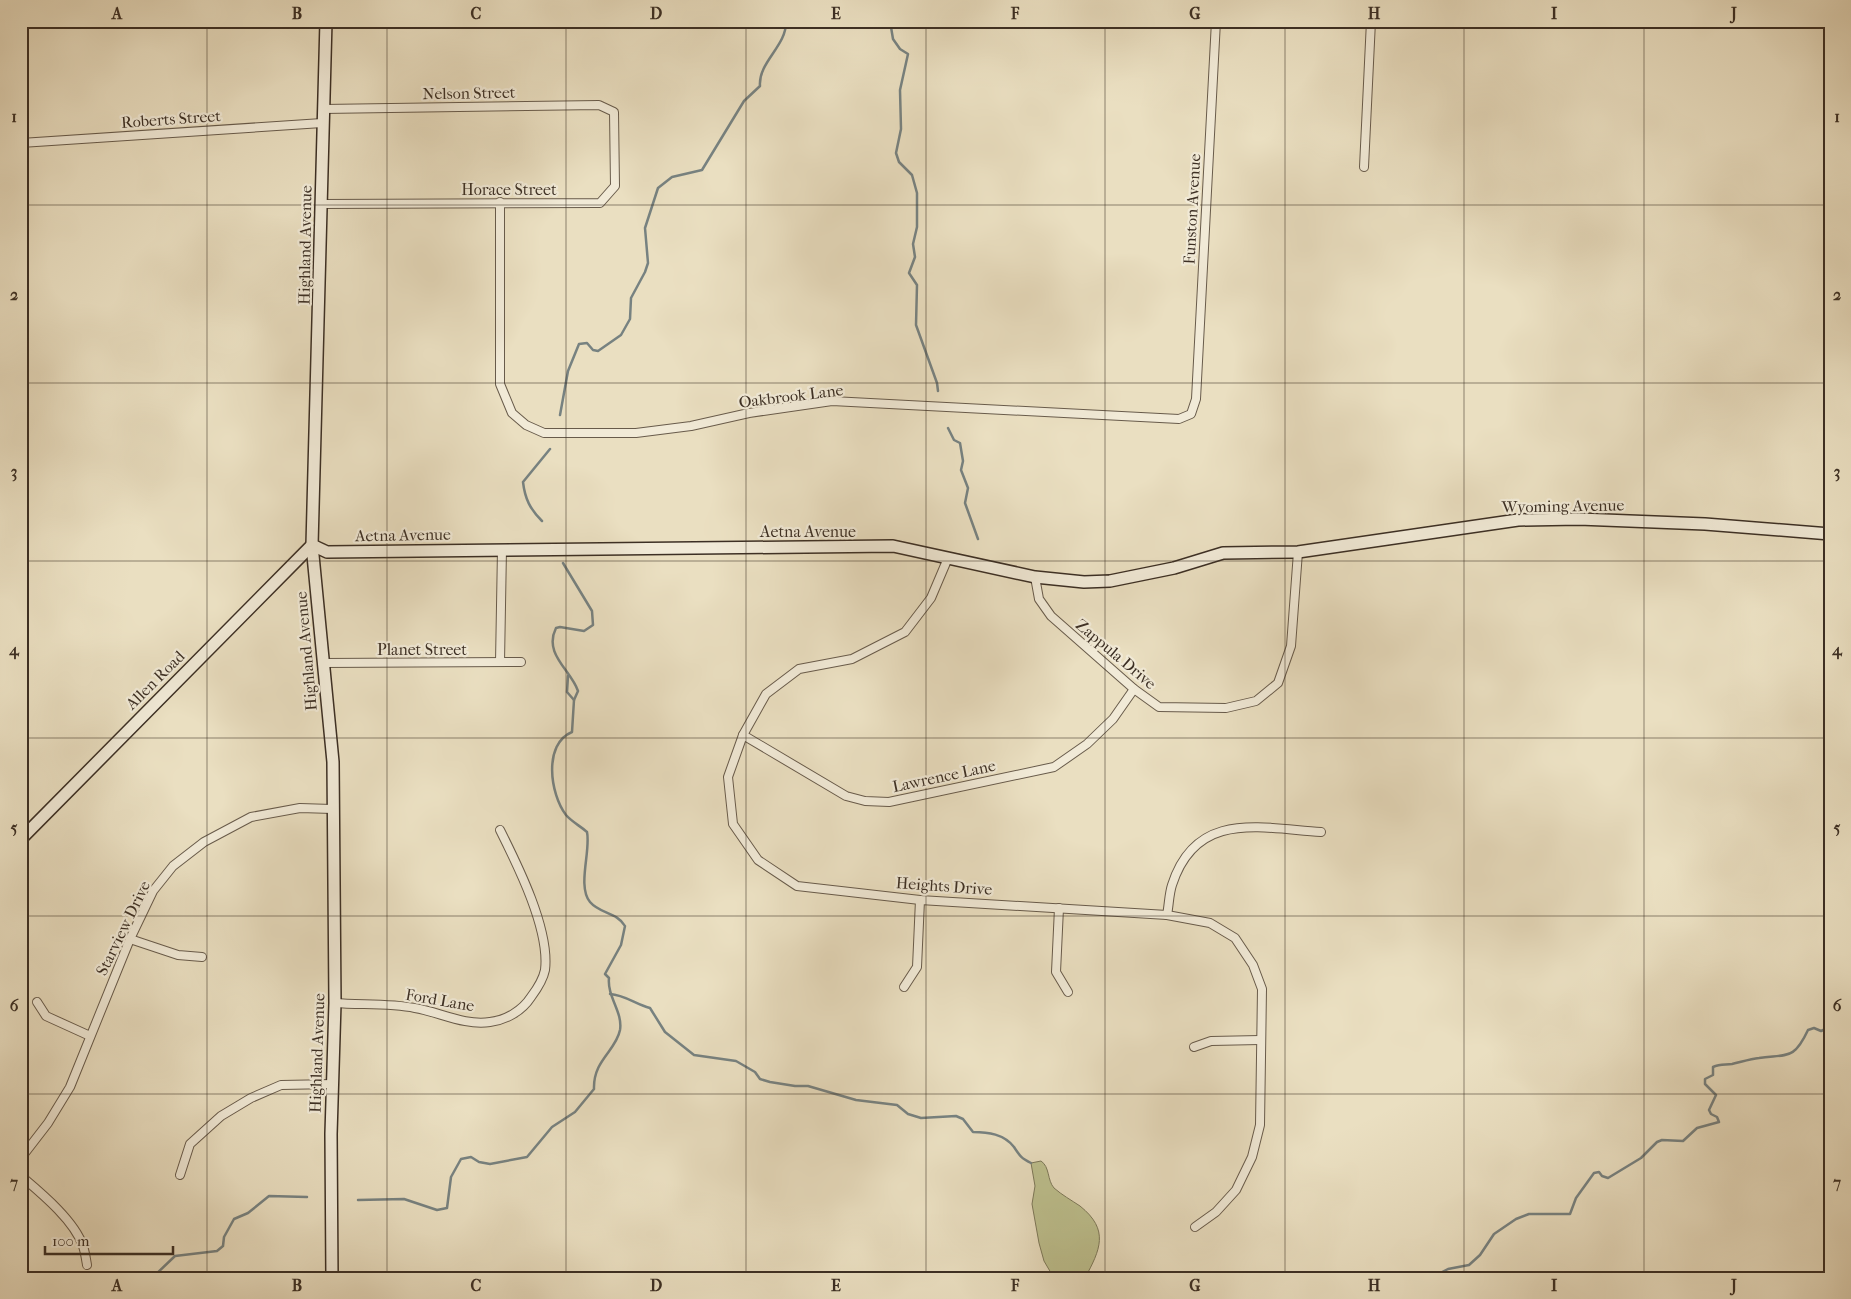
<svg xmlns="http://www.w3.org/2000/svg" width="1851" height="1299" viewBox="0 0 1851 1299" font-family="'IM FELL French Canon',serif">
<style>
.green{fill:#bdc08e;stroke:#7c7859}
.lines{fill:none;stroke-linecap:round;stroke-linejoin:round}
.stream{stroke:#778281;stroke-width:2.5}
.street-casing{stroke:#685b4b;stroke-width:10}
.secondary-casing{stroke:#3c2f24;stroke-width:14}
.street{stroke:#f1ead7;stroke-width:8}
.secondary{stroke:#f1ead7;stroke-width:11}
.grid{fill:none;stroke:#3c2f24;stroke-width:1;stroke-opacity:0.55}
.labels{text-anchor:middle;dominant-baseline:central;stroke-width:4.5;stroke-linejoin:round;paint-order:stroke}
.street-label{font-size:16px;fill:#3c2f24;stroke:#f1ead7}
.neatline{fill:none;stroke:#3c2f24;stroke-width:2}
.grid-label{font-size:16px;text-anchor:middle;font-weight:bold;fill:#3c2f24}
</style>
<rect width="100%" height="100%" fill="#eadfc1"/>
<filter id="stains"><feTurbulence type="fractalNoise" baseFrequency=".004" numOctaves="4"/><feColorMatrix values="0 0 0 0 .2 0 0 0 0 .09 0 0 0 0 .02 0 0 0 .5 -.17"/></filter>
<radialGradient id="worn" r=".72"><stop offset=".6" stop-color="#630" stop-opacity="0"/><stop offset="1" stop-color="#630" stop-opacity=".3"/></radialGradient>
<path class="green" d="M1041 1161C1050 1167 1047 1180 1054 1188 1062 1195 1071 1200 1080 1206 1110 1230 1100 1250 1085 1278H1054L1044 1261 1039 1243 1032 1204 1035 1186 1031 1163Z"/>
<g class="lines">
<g class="stream">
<polyline points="890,21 893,39 900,49 908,54 900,90 901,129 896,153 899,162 912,175 917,193 917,227 913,244 915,257 909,273 917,285 916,325 937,383 938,391"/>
<path d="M560 415 568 371 579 344 587 343 593 350 598 351 621 335 630 319 631 298 645 272 648 263 645 228 658 188 672 177 702 170 744 101 760 86C758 62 787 46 786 21"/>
<polyline points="948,428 954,440 960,443 963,461 961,470 968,488 965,503 978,539"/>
<path d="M542 521C530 509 525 499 523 482L550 449"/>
<polyline points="568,676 567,692 574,700"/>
<path d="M610 994C625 995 635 1004 650 1008L665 1032 694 1055 736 1061 755 1072 760 1079 770 1082 795 1086H808L856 1100 897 1105 908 1114 921 1118 956 1116 963 1119 973 1132C988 1132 1004 1134 1014 1147 1020 1156 1021 1158 1031 1163"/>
<path d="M358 1200 404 1199 437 1210 447 1208 451 1177 461 1159 471 1157 479 1162 490 1164 527 1157 552 1127 575 1112 594 1089C593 1060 616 1051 620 1030 623 1012 607 997 609 978L605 974 621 945 625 926C617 912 600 914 590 902 577 886 591 851 587 832 580 826 571 821 566 815 550 794 543 744 572 732L574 700 578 691C571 670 543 654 556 628L560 627 584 631 593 625 592 611 563 563"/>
<polyline points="152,1278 175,1256 217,1251 223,1246 224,1237 234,1219 248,1213 269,1196 307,1197"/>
<path d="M1431 1278 1448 1269 1469 1265 1480 1255 1494 1234 1516 1219 1529 1214H1570L1576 1198 1594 1173 1599 1172 1602 1176 1608 1178 1641 1158 1657 1142 1662 1140 1683 1141 1697 1128 1719 1122 1717 1117 1711 1114 1709 1110 1716 1095 1705 1084V1079L1713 1075V1067C1720 1064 1725 1065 1732 1064 1741 1062 1750 1059 1759 1058 1788 1054 1794 1060 1808 1030L1814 1028 1821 1031 1830 1027"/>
</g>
<g class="street-casing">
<g id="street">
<polyline points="21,22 29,21"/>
<polyline points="21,143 322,123"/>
<polyline points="1364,167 1371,21"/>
<polyline points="500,202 500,384 512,413 526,425 544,433 636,433 691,426 749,413 832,401 1179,419 1191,414 1196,399 1216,21"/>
<polyline points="321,204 600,203 615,186 614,112 599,105 323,109"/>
<polyline points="948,558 931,598 905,632 852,659 799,669 766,694 743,735 728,777 733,824 758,860 797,886 920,900 1167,915 1210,923 1235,938 1253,965 1262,989 1260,1125 1252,1157 1236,1190 1216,1212 1195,1227"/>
<polyline points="1035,577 1039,599 1051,616 1134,689 1159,707 1226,708 1256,701 1278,683 1291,646 1298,552"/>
<polyline points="500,662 502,549"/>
<polyline points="323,663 521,662"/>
<polyline points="743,735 846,796 865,801 889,802 1054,767 1087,744 1113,719 1134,689"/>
<polyline points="1059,908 1056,972 1068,992"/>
<path d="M1167 915C1169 905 1169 894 1172 885 1196 810 1260 828 1321 832"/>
<polyline points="130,939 178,955 202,957"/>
<polyline points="904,987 917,967 920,900"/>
<polyline points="37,1002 46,1016 90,1036"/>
<path d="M335 1003C361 1005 390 1003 415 1008 439 1012 465 1026 490 1022 506 1020 522 1011 531 997 537 989 543 980 545 970 550 930 518 866 500 830"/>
<polyline points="1194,1047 1211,1041 1260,1040"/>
<polyline points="21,1158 48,1123 70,1087 130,939 153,891 173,866 204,842 251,817 300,808 332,809"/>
<polyline points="180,1175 190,1144 221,1116 251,1098 281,1085 333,1084"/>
<path d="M21 1176C41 1193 74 1220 83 1246 85 1252 86 1259 87 1265"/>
</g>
</g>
<g class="secondary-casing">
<g id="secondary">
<polyline points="326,21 312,545 333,762 335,1003 331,1134 332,1278"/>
<polyline points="312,545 327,552 893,546 1035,577 1084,582 1110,581 1174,568 1223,553 1298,552 1518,520 1579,519 1705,524 1830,534"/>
<polyline points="21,839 312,545"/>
</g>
</g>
<use href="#street" class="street"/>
<use href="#secondary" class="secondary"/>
</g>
<path class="grid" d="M207 21V1278M387 21V1278M566 21V1278M746 21V1278M926 21V1278M1105 21V1278M1285 21V1278M1464 21V1278M1644 21V1278M21 205H1830M21 383H1830M21 561H1830M21 738H1830M21 916H1830M21 1094H1830"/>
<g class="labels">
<g class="street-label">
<text transform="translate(469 93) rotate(-1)">Nelson Street</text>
<text transform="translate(171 119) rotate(-4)">Roberts Street</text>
<text x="509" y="189">Horace Street</text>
<text transform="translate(1192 209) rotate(-87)">Funston Avenue</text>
<text transform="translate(305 245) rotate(-89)">Highland Avenue</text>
<text transform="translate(791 396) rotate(-7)">Oakbrook Lane</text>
<text transform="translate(1563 506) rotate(-1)">Wyoming Avenue</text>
<text x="808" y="531">Aetna Avenue</text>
<text transform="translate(403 535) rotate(-1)">Aetna Avenue</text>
<text x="422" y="649">Planet Street</text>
<text transform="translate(306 651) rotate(-95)">Highland Avenue</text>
<text transform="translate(1116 654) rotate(40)">Zappula Drive</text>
<text transform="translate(155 680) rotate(-45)">Allen Road</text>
<text transform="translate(944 776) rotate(-12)">Lawrence Lane</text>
<text transform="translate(944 886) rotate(4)">Heights Drive</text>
<text transform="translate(123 928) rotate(-64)">Starview Drive</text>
<text transform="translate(440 1000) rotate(10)">Ford Lane</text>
<text transform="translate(317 1053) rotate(-88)">Highland Avenue</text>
</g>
</g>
<rect width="1851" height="1299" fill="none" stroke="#eadfc1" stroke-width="55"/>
<path d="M45 1246v8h128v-8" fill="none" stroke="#3c2f24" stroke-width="2.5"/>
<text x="52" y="1246" font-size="15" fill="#3c2f24" stroke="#f1ead7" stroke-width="4" paint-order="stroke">100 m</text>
<rect x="28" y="28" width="1796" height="1244" class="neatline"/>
<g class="grid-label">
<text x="117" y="19">A</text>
<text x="297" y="19">B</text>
<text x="476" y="19">C</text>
<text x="656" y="19">D</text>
<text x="836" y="19">E</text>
<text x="1015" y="19">F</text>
<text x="1195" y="19">G</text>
<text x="1374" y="19">H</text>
<text x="1554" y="19">I</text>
<text x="1734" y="19">J</text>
<text x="14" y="122">1</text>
<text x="1837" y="122">1</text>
<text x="14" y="300">2</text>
<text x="1837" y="300">2</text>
<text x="14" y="477">3</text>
<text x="1837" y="477">3</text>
<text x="14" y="655">4</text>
<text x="1837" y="655">4</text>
<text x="14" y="833">5</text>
<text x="1837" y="833">5</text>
<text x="14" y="1011">6</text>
<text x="1837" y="1011">6</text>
<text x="14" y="1188">7</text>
<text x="1837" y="1188">7</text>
<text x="117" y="1291">A</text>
<text x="297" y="1291">B</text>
<text x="476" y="1291">C</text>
<text x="656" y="1291">D</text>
<text x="836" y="1291">E</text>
<text x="1015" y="1291">F</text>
<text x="1195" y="1291">G</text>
<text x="1374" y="1291">H</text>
<text x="1554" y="1291">I</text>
<text x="1734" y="1291">J</text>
</g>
<rect width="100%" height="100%" filter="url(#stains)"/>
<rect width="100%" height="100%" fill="url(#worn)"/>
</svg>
